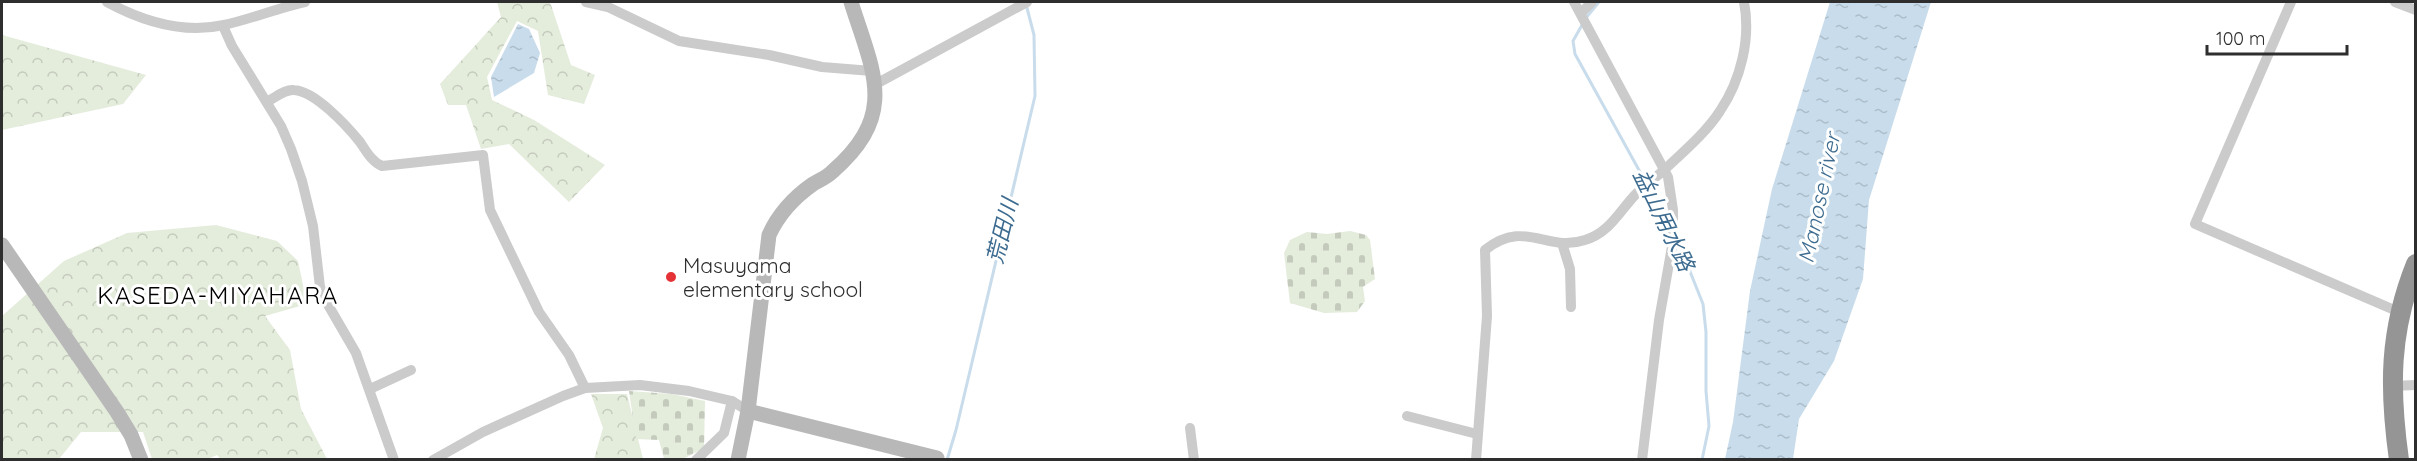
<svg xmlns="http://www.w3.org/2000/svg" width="2417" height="461" viewBox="0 0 2417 461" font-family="Quicksand,'Noto Sans JP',sans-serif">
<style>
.forest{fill:url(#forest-crowns)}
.cemetery{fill:url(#cemetery-stones)}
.water{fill:url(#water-ripples)}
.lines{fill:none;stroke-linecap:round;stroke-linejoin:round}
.stream{stroke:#c8dceb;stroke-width:3}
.street{stroke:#cbcbcb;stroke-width:10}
.secondary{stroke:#b8b8b8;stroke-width:15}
.highway{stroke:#959595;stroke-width:20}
.poi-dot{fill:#e43236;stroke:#fff;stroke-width:2}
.labels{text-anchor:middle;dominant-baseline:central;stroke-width:6;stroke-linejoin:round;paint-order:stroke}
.poi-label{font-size:21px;fill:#2e2e2e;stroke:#fff;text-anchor:start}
.water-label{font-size:22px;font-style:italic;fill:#3d6c90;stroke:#fff}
.quarter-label{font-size:24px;letter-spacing:1.5px;fill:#000;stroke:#fff}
</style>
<defs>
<pattern id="forest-crowns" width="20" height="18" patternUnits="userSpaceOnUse" patternTransform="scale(1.5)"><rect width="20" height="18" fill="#e4ecdc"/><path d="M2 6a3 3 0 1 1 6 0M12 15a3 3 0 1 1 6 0" fill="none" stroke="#c4cbbd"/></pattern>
<pattern id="cemetery-stones" width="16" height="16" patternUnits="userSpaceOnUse" patternTransform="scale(1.5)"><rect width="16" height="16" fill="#e4ecdc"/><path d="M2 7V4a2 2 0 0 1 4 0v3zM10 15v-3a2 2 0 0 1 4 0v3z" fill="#c4cbbd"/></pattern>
<pattern id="water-ripples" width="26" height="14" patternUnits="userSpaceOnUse" patternTransform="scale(1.5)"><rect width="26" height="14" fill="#c8dceb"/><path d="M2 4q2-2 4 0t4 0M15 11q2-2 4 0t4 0" fill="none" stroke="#acbdca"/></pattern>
</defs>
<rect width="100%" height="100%" fill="#fff"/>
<g class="forest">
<polygon points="497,2 550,2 571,65 595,75 584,104 548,95 538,31 517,21 487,77 492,100 534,120 605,165 569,202 509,144 481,149 466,105 448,105 440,84 501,17"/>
<polygon points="2,35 146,75 123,104 2,130"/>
<polygon points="216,225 277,241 298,261 307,304 265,316 290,350 301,409 327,459 221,460 217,455 208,459 152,459 143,432 81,432 59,459 2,459 2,316 64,261 127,233"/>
<polygon points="591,394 627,394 643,459 594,459 603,428"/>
</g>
<g class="cemetery">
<polygon points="1350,231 1366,235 1370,240 1375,279 1363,287 1365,301 1357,312 1324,313 1290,303 1284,253 1290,240 1307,232 1327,234"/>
<polygon points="629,391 672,394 705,401 704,448 683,459 664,459 659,440 636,439"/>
</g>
<g class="water">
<polygon points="1830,2 1931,2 1869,200 1863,279 1834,361 1799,419 1793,459 1725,459 1733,422 1750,291 1772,189"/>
<polygon points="518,24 529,29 540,53 534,73 494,97 491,77"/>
</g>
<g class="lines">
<g class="stream">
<polyline points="1585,19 1599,2"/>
<polyline points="1582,25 1573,41 1575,54 1645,181"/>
<polyline points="1648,187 1669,226"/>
<polyline points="1677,239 1703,304 1706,332 1706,391 1709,426 1702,460"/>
<polyline points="947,460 956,430 1035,96 1034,35 1027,8"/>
</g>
<g class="street">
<path d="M107 2C142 21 183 34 224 25 251 19 278 8 305 2"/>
<polyline points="586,2 608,7 679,41 769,55 822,67 872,71"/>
<polyline points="1574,2 1668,177 1673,210 1673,241 1659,320 1642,460"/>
<polyline points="2291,2 2195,224 2399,312"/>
<polyline points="2395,2 2416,10"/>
<polyline points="1581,13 1592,2"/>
<polyline points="223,26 232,46 281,126 291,149 302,181 313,226 320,287 327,303 356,353 394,460"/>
<polyline points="876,84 1027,2"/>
<path d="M268 101C275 98 285 89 294 90 315 91 347 126 360 142 366 151 372 162 382 166L483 155 490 210 539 312 569 355 585 388"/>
<polyline points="1562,243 1570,269 1571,307"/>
<polyline points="2391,386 2416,385"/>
<polyline points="370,389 411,370"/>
<polyline points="1407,416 1477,434"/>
<polyline points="1190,428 1194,460"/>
<polyline points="433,460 483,432 563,396 585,388 640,385 689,391 732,401 748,411"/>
<polyline points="696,460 724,433 732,401"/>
<path d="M1476 460 1487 316 1485 250C1525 218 1546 253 1585 240 1609 233 1619 212 1635 195 1643 186 1654 179 1663 171 1682 153 1706 133 1720 111 1741 80 1751 38 1744 2"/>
</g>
<g class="secondary">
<polyline points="2,245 117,412 131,435 141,460"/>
<polyline points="748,411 937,458"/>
<path d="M738 460 748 411 769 235C779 213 793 198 813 184 820 180 827 177 832 172 899 114 873 72 851 2"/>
</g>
<path class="highway" d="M2399 460C2389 388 2389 331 2416 264"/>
</g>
<circle class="poi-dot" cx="671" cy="277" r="6"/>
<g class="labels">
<g class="poi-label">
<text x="683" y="265">Masuyama<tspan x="683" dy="24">elementary school</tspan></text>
</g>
<g class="water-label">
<text transform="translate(1819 198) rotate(-78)">Manose river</text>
<text transform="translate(1664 220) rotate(64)">益山用水路</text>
<text transform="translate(1002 231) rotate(-76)">荒田川</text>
</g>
<g class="quarter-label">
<text x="218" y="295">KASEDA-MIYAHARA</text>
</g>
</g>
<rect width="2417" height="461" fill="none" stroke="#2e2e2e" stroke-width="6"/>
<path d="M2207 45v9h140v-9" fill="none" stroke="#2e2e2e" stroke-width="3"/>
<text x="2216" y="45" font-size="18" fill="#2e2e2e" stroke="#ffffff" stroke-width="4.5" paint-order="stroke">100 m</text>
</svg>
